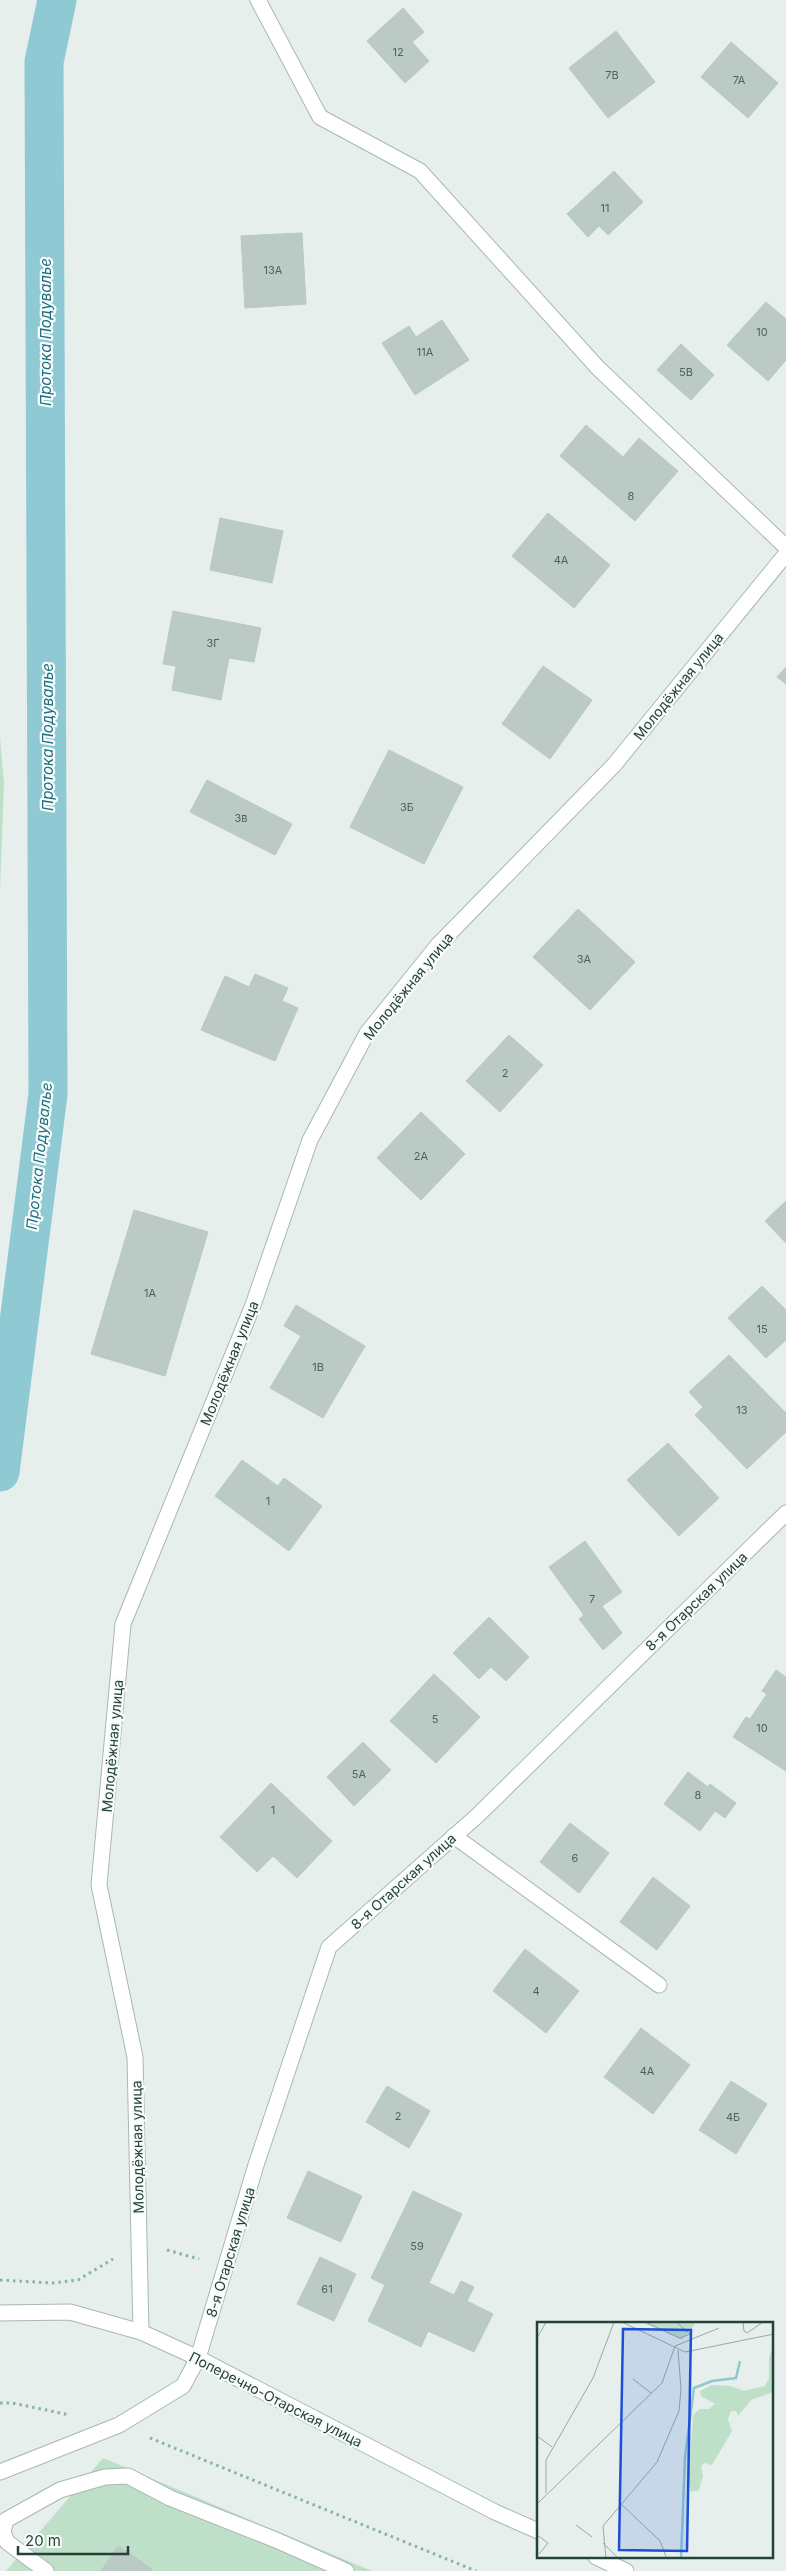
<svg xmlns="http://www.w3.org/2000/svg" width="786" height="2571" viewBox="0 0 786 2571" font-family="Inter,sans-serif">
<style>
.green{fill:#bfe0c8}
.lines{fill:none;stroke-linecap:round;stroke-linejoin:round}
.canal{stroke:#8ec9d4;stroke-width:39}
.building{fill:#bbcac4;stroke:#b8c9c2}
.service-casing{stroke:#a8b8b2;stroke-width:17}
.minor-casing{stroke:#a8b8b2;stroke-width:17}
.path{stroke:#86b3a5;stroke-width:3;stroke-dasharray:2.5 4;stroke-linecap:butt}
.service{stroke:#fff;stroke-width:15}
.minor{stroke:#fff;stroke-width:15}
.labels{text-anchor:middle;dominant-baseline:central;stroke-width:4.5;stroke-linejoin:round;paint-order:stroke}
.number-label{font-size:11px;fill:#4a645c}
.street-label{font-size:14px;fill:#24423a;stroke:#f7fbf9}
.water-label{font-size:15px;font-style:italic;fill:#1c6f80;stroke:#f7fbf9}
.inset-river{fill:none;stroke:#8ec9d4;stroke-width:2.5}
.inset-road{fill:none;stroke:#98aaa4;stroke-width:1}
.view{fill:#1d4ed8;fill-opacity:0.15;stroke:#1d4ed8;stroke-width:2.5}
.inset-edge{fill:none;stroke:#24423a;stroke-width:2.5}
</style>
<rect width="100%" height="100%" fill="#e6efeb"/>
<g class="green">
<polygon points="0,737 4,784 0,891"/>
<polygon points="103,2458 372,2571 6,2571"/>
</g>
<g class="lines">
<polyline class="canal" points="0,1472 48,1094 44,62 57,0"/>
</g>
<g class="building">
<polygon points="403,8 424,32 412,42 429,61 405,83 367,41"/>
<polygon points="616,31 655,82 608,118 569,68"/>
<polygon points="731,42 778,83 748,118 701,77"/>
<polygon points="614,171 643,202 608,235 599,226 588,237 567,214"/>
<polygon points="302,233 306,304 245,308 241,236"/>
<polygon points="766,302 786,319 786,360 768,381 727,345"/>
<polygon points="442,320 469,360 415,395 382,343 409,326 416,337"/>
<polygon points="681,344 714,375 691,400 657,370"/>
<polygon points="586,425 623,457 639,438 678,471 635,521 560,456"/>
<polygon points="548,513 610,565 574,608 512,556"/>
<polygon points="220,518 283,531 272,583 210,570"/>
<polygon points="173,611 261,628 254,662 229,658 221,700 172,690 176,666 163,664"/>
<polygon points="543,666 592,700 550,759 502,724"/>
<polygon points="786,667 786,684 777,677"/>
<polygon points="389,750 463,787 424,864 350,827"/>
<polygon points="207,780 292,824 275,855 190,812"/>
<polygon points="578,909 635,962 590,1010 533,957"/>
<polygon points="255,974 288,988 282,1001 298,1008 275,1061 201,1030 225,976 249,987"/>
<polygon points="509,1035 543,1065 500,1112 466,1081"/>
<polygon points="421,1112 465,1154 421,1200 377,1158"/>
<polygon points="786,1201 786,1243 765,1221"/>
<polygon points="134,1210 208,1232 165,1376 91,1354"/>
<polygon points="762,1286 786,1310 786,1340 766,1358 728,1318"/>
<polygon points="296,1305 365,1346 323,1418 270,1388 301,1336 284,1326"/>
<polygon points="729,1355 786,1413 786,1432 747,1469 695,1415 703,1407 689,1392"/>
<polygon points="668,1443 719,1498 679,1536 627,1480"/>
<polygon points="242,1460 278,1486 284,1478 322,1506 289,1551 215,1496"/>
<polygon points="585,1541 622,1592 602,1606 622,1633 603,1650 579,1619 584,1615 549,1567"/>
<polygon points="489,1617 529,1657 506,1681 491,1667 479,1679 453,1653"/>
<polygon points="776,1670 786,1677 786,1771 733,1737 746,1717 750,1719 767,1694 762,1691"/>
<polygon points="434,1674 480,1717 436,1763 390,1721"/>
<polygon points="363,1742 391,1770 354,1806 327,1777"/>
<polygon points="688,1772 708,1787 710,1784 736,1803 725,1818 715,1811 700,1831 664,1804"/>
<polygon points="271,1783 332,1841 297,1878 273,1856 257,1872 220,1837"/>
<polygon points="570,1823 609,1853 579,1893 540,1862"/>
<polygon points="653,1877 690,1906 657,1950 620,1922"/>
<polygon points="525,1949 579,1991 546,2033 493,1991"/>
<polygon points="641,2028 690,2065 653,2114 604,2077"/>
<polygon points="731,2081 767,2104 736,2154 699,2130"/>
<polygon points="387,2086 430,2111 409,2148 366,2122"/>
<polygon points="308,2171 362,2196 341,2242 287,2218"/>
<polygon points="413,2191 462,2214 429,2283 454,2295 461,2281 474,2287 467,2301 493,2314 474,2352 428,2331 421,2347 368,2321 385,2285 371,2278"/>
<polygon points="320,2257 356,2274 334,2321 297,2304"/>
<polygon points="118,2546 152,2569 151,2571 101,2571"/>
</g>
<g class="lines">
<g class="service-casing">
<g id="service">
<polyline points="454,1836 659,1985"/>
<polyline points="0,2472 119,2425 183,2386 198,2358"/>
<polyline points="46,2571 7,2542 3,2532 6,2520 60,2490 105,2477 128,2476 170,2498 276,2540 346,2571"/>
</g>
</g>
<g class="minor-casing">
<g id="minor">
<polyline points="258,0 320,117 420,171 598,368 786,547"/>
<polyline points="0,2313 70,2312 141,2332 198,2358 495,2512 538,2531"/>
<polyline points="141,2332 135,2057 99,1885 123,1624 253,1305 310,1140 367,1033 438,945 614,765 786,554"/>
<polyline points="198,2358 256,2165 329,1947 477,1816 786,1513"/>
<polyline points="596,2557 626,2571"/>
</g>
</g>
<g class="path">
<polyline points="167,2250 199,2259"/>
<polyline points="0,2280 52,2283 78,2280 113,2259"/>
<polyline points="0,2403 12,2403 70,2415"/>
<polyline points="150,2438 476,2571"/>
</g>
<use href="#service" class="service"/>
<use href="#minor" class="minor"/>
</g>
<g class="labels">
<g class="number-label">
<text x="398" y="52">12</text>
<text x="612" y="75">7В</text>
<text x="739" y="80">7А</text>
<text x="605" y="208">11</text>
<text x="273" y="270">13А</text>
<text x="762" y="332">10</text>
<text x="425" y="352">11А</text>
<text x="686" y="372">5В</text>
<text x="631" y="496">8</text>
<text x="561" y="560">4А</text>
<text x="213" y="643">3Г</text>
<text x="407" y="807">3Б</text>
<text x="241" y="818">3в</text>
<text x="584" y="959">3А</text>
<text x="505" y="1073">2</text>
<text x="421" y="1156">2А</text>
<text x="150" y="1293">1А</text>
<text x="762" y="1329">15</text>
<text x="318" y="1367">1В</text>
<text x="742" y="1410">13</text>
<text x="268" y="1501">1</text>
<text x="592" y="1599">7</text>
<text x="435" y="1719">5</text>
<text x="762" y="1728">10</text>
<text x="359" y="1774">5А</text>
<text x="698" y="1795">8</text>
<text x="273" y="1810">1</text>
<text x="575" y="1858">6</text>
<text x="536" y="1991">4</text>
<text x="647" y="2071">4А</text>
<text x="398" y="2116">2</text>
<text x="733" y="2117">4Б</text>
<text x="417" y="2246">59</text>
<text x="327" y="2289">61</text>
</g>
<g class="street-label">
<text transform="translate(678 686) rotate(-51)">Молодёжная улица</text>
<text transform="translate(408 986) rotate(-51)">Молодёжная улица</text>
<text transform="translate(229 1363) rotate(-68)">Молодёжная улица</text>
<text transform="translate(696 1601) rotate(-44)">8-я Отарская улица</text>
<text transform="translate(112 1746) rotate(-85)">Молодёжная улица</text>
<text transform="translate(403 1881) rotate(-42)">8-я Отарская улица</text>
<text transform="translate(137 2147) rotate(-91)">Молодёжная улица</text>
<text transform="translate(230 2252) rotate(-73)">8-я Отарская улица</text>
<text transform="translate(276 2399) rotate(27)">Поперечно-Отарская улица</text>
</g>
<g class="water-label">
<text transform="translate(45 332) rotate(-90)">Протока Подувалье</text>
<text transform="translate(47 737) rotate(-90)">Протока Подувалье</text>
<text transform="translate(39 1156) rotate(-84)">Протока Подувалье</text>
</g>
</g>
<g transform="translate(537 2322)">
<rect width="236" height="236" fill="#e6efeb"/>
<path d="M105 0H156L158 2 145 18ZM236 25V70L214 78 201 94 199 89H194L191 97 195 109 175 143 167 141 164 144 166 154 162 168 154 170 151 162 156 93 163 87H172L178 82 164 74 163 69 175 63 194 64 207 69 228 64 232 56V35Z" fill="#bfe0c8"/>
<path class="inset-river" d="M144 237 148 135 157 66 175 59 199 56 203 39"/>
<path class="inset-road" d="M85 0 148 30 237 12M108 0 143 16 153 12 139 0M206 0 207 9 210 11 226 0M0 16 9 0M96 57 114 71M0 114 15 125M9 171V138L56 56 77 0M83 181 123 219 130 237M0 182 125 61 138 24 182 6M39 203 55 215M0 213 11 221 2 232M66 221 82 237M69 237 66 204 120 140 142 89 144 67 141 28"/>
<path class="view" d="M86 7 154 8 150 229 82 228Z"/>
<rect width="236" height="236" class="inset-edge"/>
</g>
<path d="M18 2546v8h110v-8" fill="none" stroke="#24423a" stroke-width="2.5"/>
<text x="25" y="2546" font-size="15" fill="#24423a" stroke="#f7fbf9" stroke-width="4" paint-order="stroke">20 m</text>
</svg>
